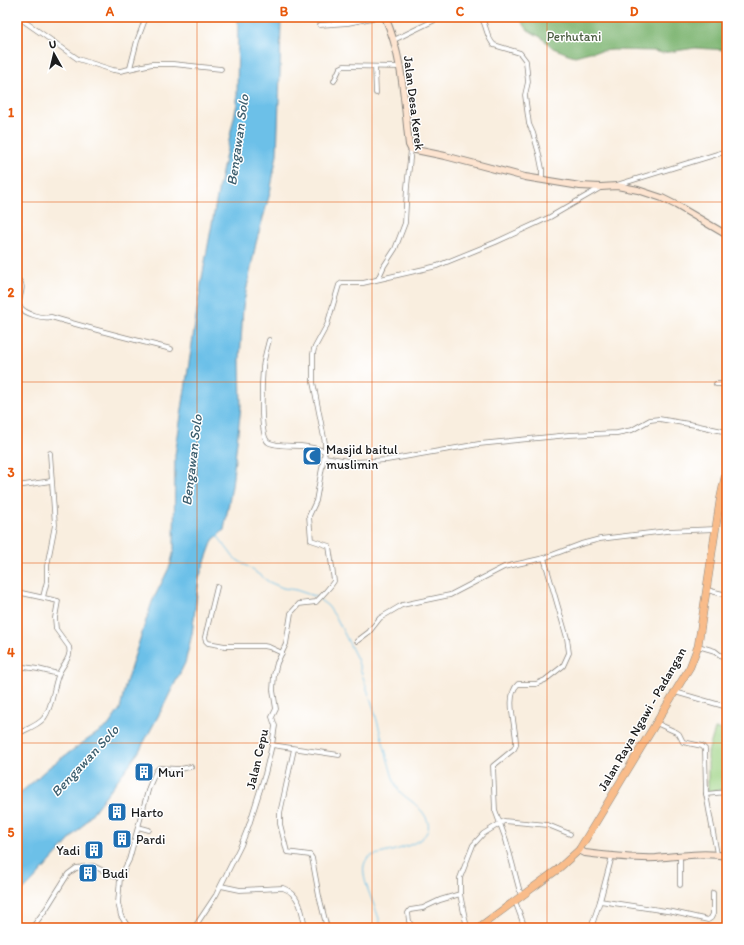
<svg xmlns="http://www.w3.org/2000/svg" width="744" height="945" viewBox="0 0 744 945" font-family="Itim,sans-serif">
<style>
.green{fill:#9ed384;stroke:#5d7850}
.forest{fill:#7eb572;stroke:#4d6847}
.water{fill:#6cc0e8;stroke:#446e82}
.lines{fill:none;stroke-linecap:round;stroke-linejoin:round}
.stream{stroke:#6cc0e8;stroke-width:1}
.street-casing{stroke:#8a857e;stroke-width:5.5}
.secondary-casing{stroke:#8a857e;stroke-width:8}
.highway-casing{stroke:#8a857e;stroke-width:8}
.street{stroke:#fff;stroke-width:4}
.secondary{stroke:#fde4d0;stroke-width:6}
.highway{stroke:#f9bc8a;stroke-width:7}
.grid{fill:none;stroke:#e8590c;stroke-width:1;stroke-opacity:0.55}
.labels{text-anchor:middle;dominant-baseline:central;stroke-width:3;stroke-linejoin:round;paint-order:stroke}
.park-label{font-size:13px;fill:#4a5c40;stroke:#fff}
.street-label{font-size:13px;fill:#1c1c1c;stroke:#fff}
.poi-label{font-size:13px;fill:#1c1c1c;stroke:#fff;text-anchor:start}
.water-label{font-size:14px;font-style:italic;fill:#3c5e6e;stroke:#fff}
.neatline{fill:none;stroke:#e8590c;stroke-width:1.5}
.grid-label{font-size:13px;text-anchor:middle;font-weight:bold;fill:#e8590c}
</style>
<rect width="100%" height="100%" fill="#fff"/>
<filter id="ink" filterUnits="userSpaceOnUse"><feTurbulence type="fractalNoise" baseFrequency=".025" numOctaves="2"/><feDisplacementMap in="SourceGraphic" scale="8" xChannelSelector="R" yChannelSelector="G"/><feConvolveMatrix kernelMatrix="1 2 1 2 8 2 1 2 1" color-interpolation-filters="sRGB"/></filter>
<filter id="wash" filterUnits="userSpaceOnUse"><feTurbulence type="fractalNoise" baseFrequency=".012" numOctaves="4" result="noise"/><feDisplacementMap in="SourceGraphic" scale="16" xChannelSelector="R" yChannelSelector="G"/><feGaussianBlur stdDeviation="0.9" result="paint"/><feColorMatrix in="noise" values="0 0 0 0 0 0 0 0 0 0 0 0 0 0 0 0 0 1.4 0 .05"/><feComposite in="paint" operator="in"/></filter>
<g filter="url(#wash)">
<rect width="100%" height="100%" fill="#f9eedf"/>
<polygon class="green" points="715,729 727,730 727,789 708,792 708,752"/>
<polygon class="forest" points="518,17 727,17 727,50 695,48 662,53 654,51 613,50 590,52 575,56 568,54 553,48 542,38 528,30"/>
<polygon class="water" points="238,17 281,17 280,74 277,154 270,193 256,243 243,307 240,360 241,406 232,486 224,530 213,540 199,578 192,634 185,663 161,711 138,753 84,824 32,882 17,897 17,796 48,768 81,744 108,726 120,709 126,682 152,602 170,566 174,550 175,455 202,278 219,186 237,104"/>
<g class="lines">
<g class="stream">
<polyline points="217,535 234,558 247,566 269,582 283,588 296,590 314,596 318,598"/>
<path d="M320 600 328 606 337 619 357 659 374 710 393 778C395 783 397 788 400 792 406 798 414 802 419 808 451 842 393 850 371 856 350 867 380 909 381 928"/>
</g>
</g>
</g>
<g filter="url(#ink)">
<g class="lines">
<g class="street-casing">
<g id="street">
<polyline points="18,17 78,59 113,70 120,71 152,64 173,64 221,69"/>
<path d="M481 17C487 26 486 37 494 45L520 53 526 61 528 82 525 95 529 124 533 133 539 154 542 169V179"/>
<polyline points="320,25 348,23 377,17"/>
<polyline points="394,40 437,19 444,17"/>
<polyline points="375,67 376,93"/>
<polyline points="130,68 137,41 146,17"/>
<polyline points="334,81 340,68 344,66 400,67"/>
<polyline points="617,185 727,151"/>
<path d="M17 279C27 285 18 297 19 306 25 314 42 319 51 317 91 329 131 339 171 349"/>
<polyline points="378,279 384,266 395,249 405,223 407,187 411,149"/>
<path d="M269 340C267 348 264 358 263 367 262 379 259 435 268 442 275 447 293 445 301 446 310 447 318 449 325 451"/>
<polyline points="716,384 727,384"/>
<polyline points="325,457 354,462 387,460 479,444 569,435 617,433 632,430 650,420 659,419 695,425 727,432"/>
<polyline points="17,486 51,481"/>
<polyline points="217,587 205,637 206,641 208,643 225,646 264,646 269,647 282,653"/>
<polyline points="707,590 727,595"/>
<path d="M17 592 58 601 55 618 56 629 69 647C72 658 61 666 58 676 53 689 53 706 44 718 39 725 25 730 17 734"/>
<polyline points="43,597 47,581 47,566 55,525 50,453"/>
<polyline points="357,641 369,632 380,618 402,605 450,595 504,567 544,558 581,544 600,539 667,531 716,529"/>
<polyline points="698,646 715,651 720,655 727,657"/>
<polyline points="17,666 38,669 58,674"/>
<polyline points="675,692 727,707"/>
<polyline points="656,723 676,732 679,734 683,742 702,746 705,749 706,794 717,854"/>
<polyline points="272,745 339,755"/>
<polyline points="294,749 280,813 280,824 287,852 310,855 312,858 319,896 327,928"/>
<polyline points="706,794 727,792"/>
<polyline points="138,827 149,830"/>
<polyline points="680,885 680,855"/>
<path d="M221 886 240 890 283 888C300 894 302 911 305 927L308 928 326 925"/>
<polyline points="460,894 467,928"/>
<path d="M521 896 506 840 495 810 493 766 514 749 516 745C517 729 504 697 518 684H536L545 680 563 666 569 653 567 638 544 558"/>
<polyline points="515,901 525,928"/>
<polyline points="600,901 673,912 708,920 711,918 713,914 713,893"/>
<polyline points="32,928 46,909 68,874 76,868 93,866 120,878"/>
<polyline points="129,928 121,916 118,903 120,878 129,860 149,787 156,771 159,768 180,769 191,767"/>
<path d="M194 928 216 895 241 845 249 825 265 774 272 745 275 726 272 717 276 709 273 690 274 675 277 663 286 644 291 613 299 604 316 602C320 598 332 585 334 581L329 546 311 540 309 516 316 501 325 451V443L313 382V354L314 349 327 325 339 285 342 283H363L437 266 496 242 550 217 600 188"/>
<polyline points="412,928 409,921 408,913 410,910 423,908 440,900 460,894 460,878 473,845 483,834 504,821 548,825 570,834"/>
<polyline points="591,928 600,901 612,856"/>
</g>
</g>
<g class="secondary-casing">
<g id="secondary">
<path d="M385 17C403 57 404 102 409 145L411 149 445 156 525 177 580 186 601 187 617 186 638 190 662 198 676 205 727 235"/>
<path d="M579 850 585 853C609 856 633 859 656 858 680 856 703 852 727 856"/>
</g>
</g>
<g class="highway-casing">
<polyline id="highway" points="478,928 557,870 579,850 690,667 698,646 720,500 727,467"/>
</g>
<use href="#street" class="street"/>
<use href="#secondary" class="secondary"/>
<use href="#highway" class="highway"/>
</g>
</g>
<path class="grid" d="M197 17V928M372 17V928M547 17V928M17 202H727M17 382H727M17 563H727M17 743H727"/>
<defs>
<g id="mosque-square" transform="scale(1)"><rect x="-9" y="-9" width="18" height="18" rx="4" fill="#1f6fb2" stroke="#fff"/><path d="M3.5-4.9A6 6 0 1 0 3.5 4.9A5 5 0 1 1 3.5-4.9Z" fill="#fff"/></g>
<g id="building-square" transform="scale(1)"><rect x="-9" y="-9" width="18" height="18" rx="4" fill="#1f6fb2" stroke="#fff"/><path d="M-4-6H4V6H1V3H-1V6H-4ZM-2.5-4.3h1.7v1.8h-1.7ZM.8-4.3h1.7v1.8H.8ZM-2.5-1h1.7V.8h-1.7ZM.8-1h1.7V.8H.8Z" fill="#fff"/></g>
</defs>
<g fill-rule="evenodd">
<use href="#mosque-square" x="312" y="456"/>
<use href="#building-square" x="144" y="772"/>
<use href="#building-square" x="117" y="812"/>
<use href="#building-square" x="122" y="839"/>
<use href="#building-square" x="94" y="850"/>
<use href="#building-square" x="88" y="873"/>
</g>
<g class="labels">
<g class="park-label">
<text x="574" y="36">Perhutani</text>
</g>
<g class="street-label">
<text transform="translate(414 103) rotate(83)">Jalan Desa Kerek</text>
<text transform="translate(642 719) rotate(-60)">Jalan Raya Ngawi - Padangan</text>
<text transform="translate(257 759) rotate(-77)">Jalan Cepu</text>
</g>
<g class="poi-label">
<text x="326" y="449">Masjid baitul<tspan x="326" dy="15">muslimin</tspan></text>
<text x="158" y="772">Muri</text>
<text x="131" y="812">Harto</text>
<text x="136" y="839">Pardi</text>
<text x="80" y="850" text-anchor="end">Yadi</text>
<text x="102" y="873">Budi</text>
</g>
<g class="water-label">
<text transform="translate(238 140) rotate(-82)">Bengawan Solo</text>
<text transform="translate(192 460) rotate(-83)">Bengawan Solo</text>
<text transform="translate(85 761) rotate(-47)">Bengawan Solo</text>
</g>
</g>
<rect width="744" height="945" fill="none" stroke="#fff" stroke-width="44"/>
<g transform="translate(54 54) rotate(352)" stroke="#ffffff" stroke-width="3" paint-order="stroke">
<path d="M0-3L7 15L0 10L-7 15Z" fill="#1c1c1c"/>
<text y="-6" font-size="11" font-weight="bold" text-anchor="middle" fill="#1c1c1c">U</text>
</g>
<rect x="22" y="22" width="700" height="901" class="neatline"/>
<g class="grid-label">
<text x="110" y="16">A</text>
<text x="284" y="16">B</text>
<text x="460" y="16">C</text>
<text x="634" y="16">D</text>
<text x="11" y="117">1</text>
<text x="11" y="297">2</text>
<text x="11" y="477">3</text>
<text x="11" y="657">4</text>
<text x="11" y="837">5</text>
</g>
</svg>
